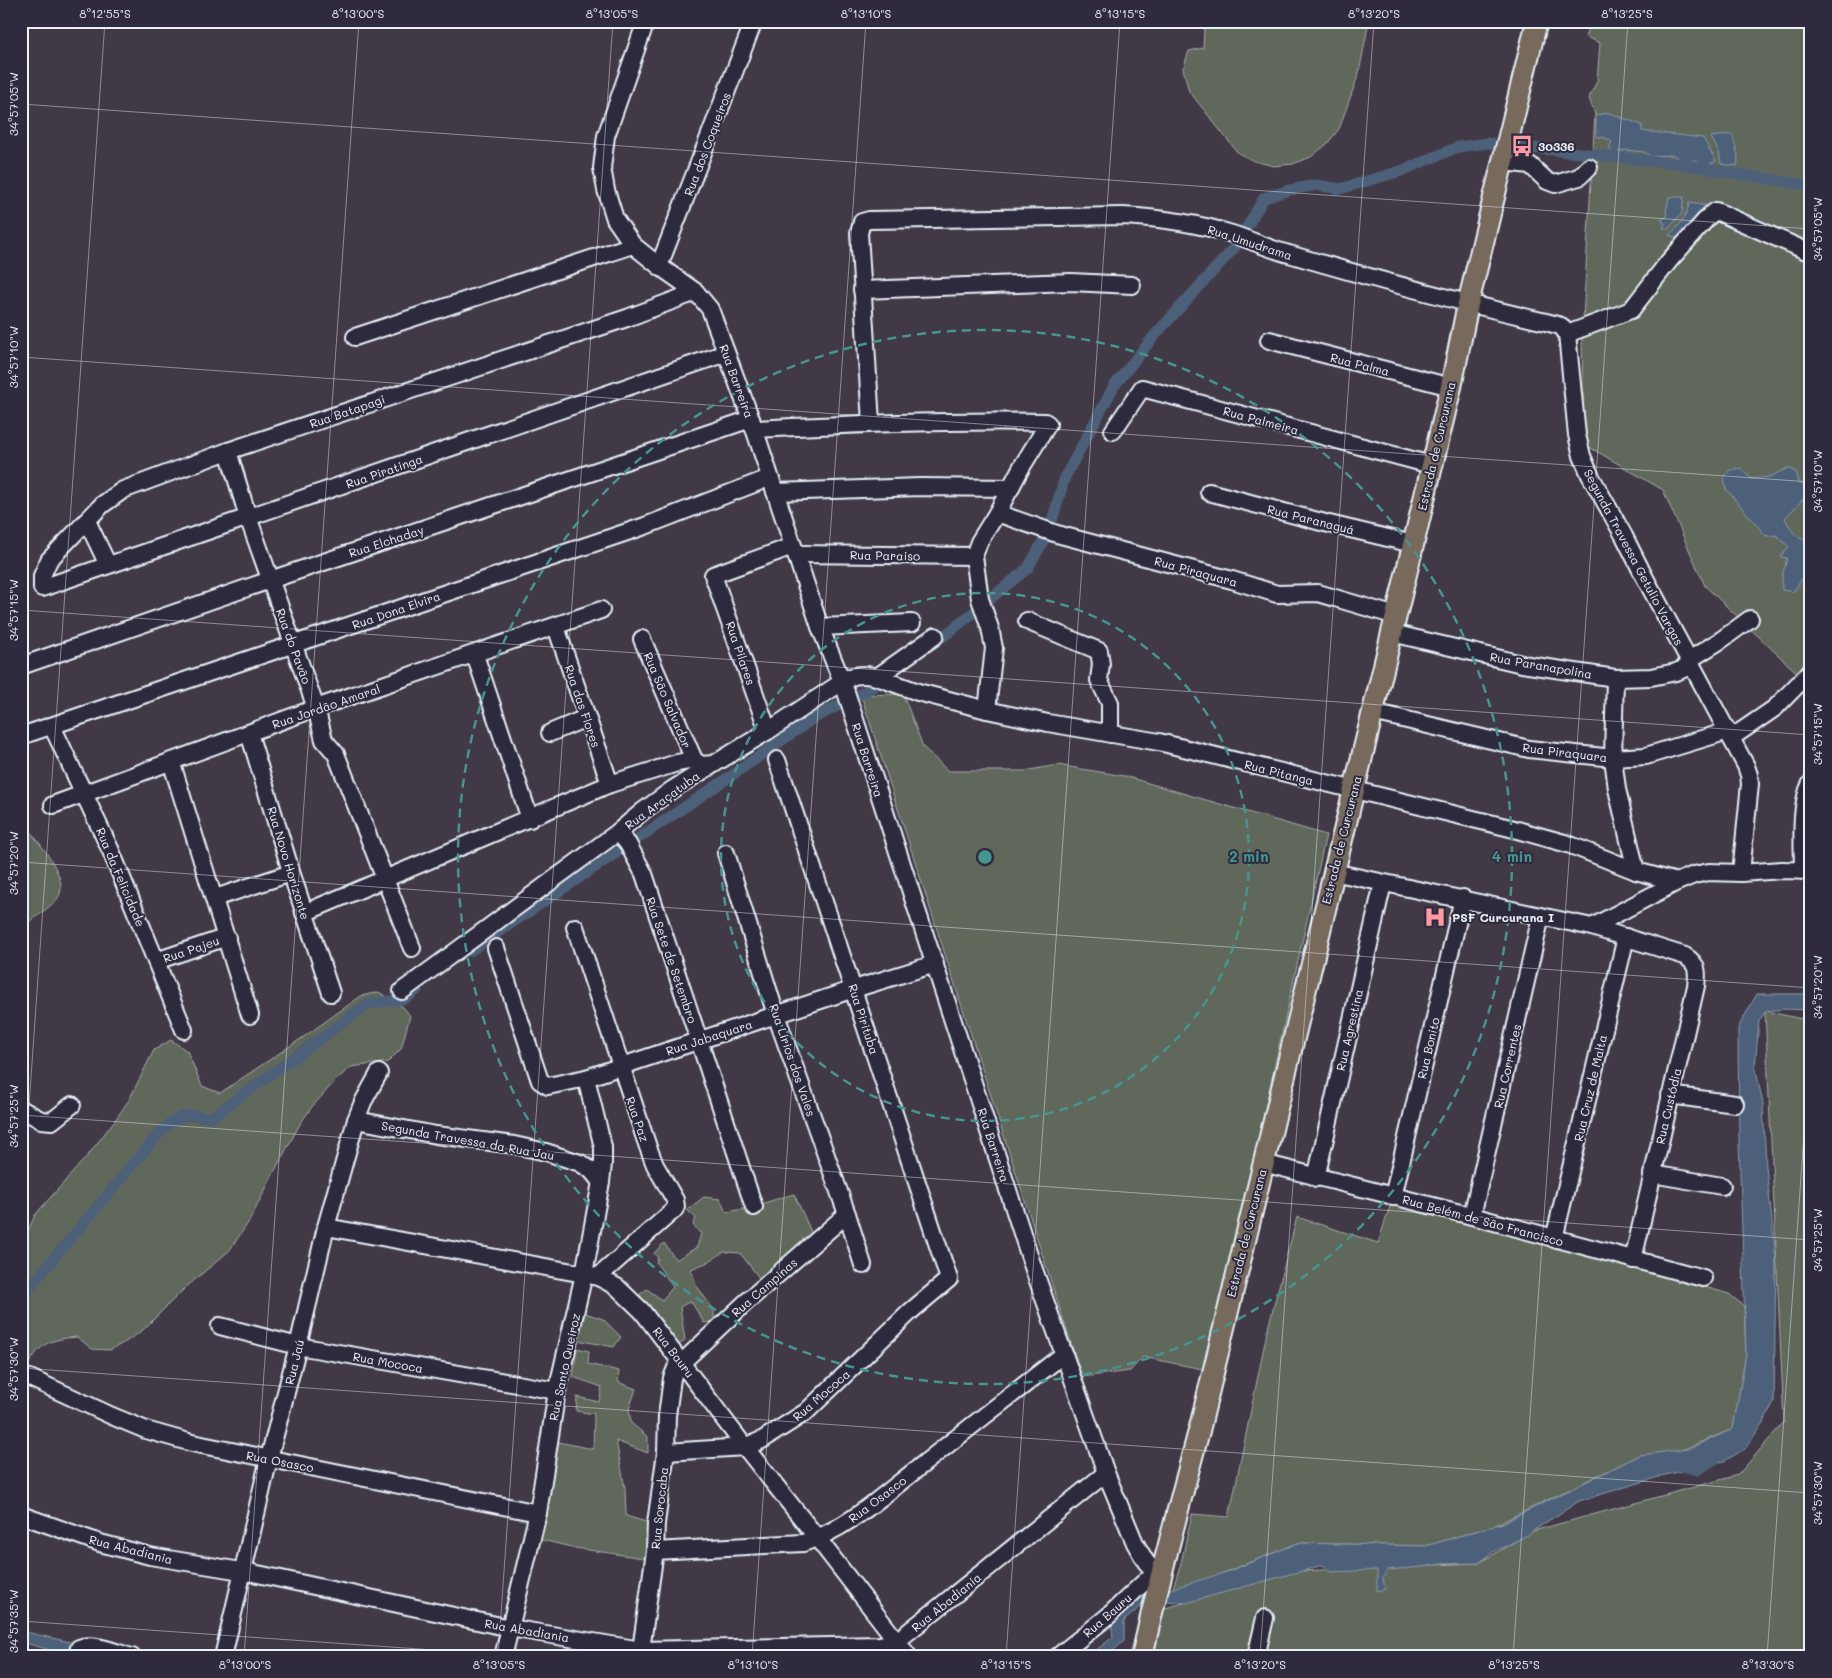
<svg xmlns="http://www.w3.org/2000/svg" width="1832" height="1678" viewBox="0 0 1832 1678" font-family="Mali,sans-serif">
<style>
.green{fill:#61685b;stroke:#a4acaa}
.water{fill:#4e6079;stroke:#8c9aac}
.lines{fill:none;stroke-linecap:round;stroke-linejoin:round}
.canal{stroke:#4e6079;stroke-width:11}
.minor-casing{stroke:#e8f1f8;stroke-width:20}
.major-casing{stroke:#e8f1f8;stroke-width:24}
.minor{stroke:#2f2a3d;stroke-width:16}
.major{stroke:#77695c;stroke-width:20}
.ticks{fill:none;stroke:#e8f1f8;stroke-width:1;stroke-opacity:0.45}
.ring{fill:none;stroke:#459590;stroke-width:2.5;stroke-dasharray:9 6}
.labels{text-anchor:middle;dominant-baseline:central;stroke-width:4;stroke-linejoin:round;paint-order:stroke}
.street-label{font-size:12px;fill:#e8f1f8;stroke:#2f2a3d}
.poi-label{font-size:12px;font-weight:bold;fill:#e8f1f8;stroke:#2f2a3d;text-anchor:start}
.centre{fill:#459590;stroke:#2f2a3d;stroke-width:2.5}
.ring-label{font-size:15px;text-anchor:middle;font-weight:bold;fill:#459590;stroke:#2f2a3d;stroke-width:4;stroke-linejoin:round;paint-order:stroke}
.neatline{fill:none;stroke:#e8f1f8;stroke-width:2}
.ticks-label{font-size:12px;text-anchor:middle;fill:#e8f1f8}
</style>
<rect width="100%" height="100%" fill="#423947"/>
<filter id="ink" filterUnits="userSpaceOnUse"><feTurbulence type="fractalNoise" baseFrequency=".02" numOctaves="2"/><feDisplacementMap in="SourceGraphic" scale="10" xChannelSelector="R" yChannelSelector="G"/><feConvolveMatrix kernelMatrix="1 2 1 2 8 2 1 2 1" color-interpolation-filters="sRGB"/></filter>
<g filter="url(#ink)">
<g class="green">
<polygon points="1208,21 1369,21 1359,73 1339,129 1327,144 1311,157 1293,164 1274,166 1254,161 1238,153 1189,91 1183,69 1189,51 1203,48 1204,29"/>
<polygon points="1591,21 1811,21 1811,686 1705,586 1663,490 1584,444 1582,336 1595,114 1589,98 1597,81 1600,43 1586,37"/>
<polygon points="903,694 923,747 948,771 1024,771 1058,765 1124,776 1326,835 1207,1370 1143,1357 1130,1371 1082,1377 861,695"/>
<path d="M21 820C33 836 72 877 58 898 50 908 32 919 21 928Z"/>
<path d="M379 992 404 1008 410 1016 401 1049 388 1062 351 1067 336 1080 311 1108 300 1124 274 1172 250 1220 229 1251 185 1288 143 1330 127 1341 110 1350 92 1349 77 1337C41 1340 40 1347 21 1375V1246L35 1215 89 1154 118 1116 129 1100 154 1050 171 1040 187 1051 202 1086 220 1093 305 1036 361 996Z"/>
<polygon points="1765,1011 1811,1021 1811,1657 1149,1657 1158,1610 1300,1571 1479,1563 1533,1531 1738,1475 1784,1422"/>
<path d="M794 1194 813 1236 783 1266 760 1279 740 1253 724 1252 706 1263 691 1269 696 1285 714 1310V1321L704 1323 691 1301 680 1307 685 1340 677 1347 635 1298 647 1289 662 1300 673 1287 656 1262 658 1258 654 1253 664 1243 676 1260 697 1247 701 1234 693 1225 696 1218 687 1210 704 1197 720 1199 726 1212C750 1209 771 1200 794 1194Z"/>
<polygon points="1393,1197 1729,1294 1744,1306 1746,1354 1733,1429 1679,1451 1640,1455 1496,1525 1426,1546 1298,1543 1171,1594 1181,1563 1192,1514 1229,1517 1267,1332 1297,1217 1378,1243"/>
<polygon points="585,1313 603,1319 621,1337 614,1347 577,1340"/>
<polygon points="577,1348 589,1351 588,1364 619,1371 618,1382 636,1389 629,1409 631,1423 648,1437 648,1453 616,1441 625,1488 626,1516 653,1524 650,1559 575,1548 538,1539 558,1442 593,1449 594,1414 576,1411 577,1397 599,1402 602,1387 573,1377"/>
</g>
<g class="water">
<polygon points="1609,113 1642,125 1642,131 1703,138 1716,161 1708,165 1693,160 1685,162 1673,155 1651,156 1644,152 1625,150 1613,153 1609,148 1612,142 1606,138 1596,136 1596,115"/>
<polygon points="1732,134 1738,155 1737,166 1721,164 1719,152 1711,137"/>
<polygon points="1669,197 1684,197 1682,213 1669,228 1663,228 1665,223 1661,220 1668,216 1666,212"/>
<path d="M1689 203 1708 206C1700 220 1691 231 1677 238L1669 235C1679 227 1687 217 1689 203Z"/>
<path d="M1741 468 1751 479 1769 477 1788 468 1797 473V481L1811 491 1785 518C1791 530 1796 540 1811 542V566L1793 592 1782 590V577L1787 558 1780 557 1789 547 1776 535 1766 536 1726 489 1724 478 1730 470Z"/>
<polygon points="1757,994 1811,994 1811,1010 1783,1009 1766,1011 1759,1021 1755,1066 1763,1104 1766,1167 1776,1258 1774,1402 1762,1424 1745,1449 1724,1461 1665,1475 1579,1501 1522,1538 1493,1552 1479,1563 1441,1564 1422,1567 1387,1570 1383,1578 1385,1589 1377,1591 1377,1570 1331,1572 1323,1565 1186,1603 1168,1601 1140,1607 1124,1621 1124,1641 1106,1657 1087,1657 1113,1637 1111,1622 1139,1595 1167,1590 1227,1572 1298,1543 1426,1546 1503,1523 1640,1455 1688,1449 1733,1429 1746,1354 1739,1139 1738,1028"/>
<polygon points="21,1631 83,1645 114,1657 76,1657 21,1642"/>
</g>
<g class="lines">
<g class="canal">
<polyline points="930,646 952,630 1028,568 1049,531 1065,477 1114,386 1155,335 1235,247 1264,198 1289,190 1317,185 1340,189 1401,171 1458,147 1487,143 1680,164 1811,186"/>
<polyline points="470,951 728,778 814,718 870,689 886,677"/>
<path d="M21 1300 34 1282 151 1143C163 1129 173 1116 192 1115 199 1115 204 1119 212 1117L368 1004 404 999 417 990"/>
<polyline points="1680,1466 1697,1470 1715,1459"/>
</g>
<g class="minor-casing">
<g id="minor">
<polyline points="646,21 606,136 602,168 606,190 615,219 633,245 659,266 696,292 710,309 751,419 820,627 845,689 1032,1264 1106,1473 1135,1543 1146,1562 1159,1576"/>
<polyline points="1503,162 1530,165 1547,181 1555,184 1579,177 1589,167"/>
<polyline points="659,266 754,21"/>
<polyline points="862,290 1071,282 1132,285"/>
<polyline points="696,292 627,318 228,451 123,490 102,505 49,560 42,576 42,588 726,353"/>
<polyline points="1567,334 1577,435 1582,456 1590,475 1624,536 1645,578 1746,766 1749,775 1750,784 1741,873"/>
<polyline points="1567,334 1631,310 1669,261 1710,215 1716,211 1811,253"/>
<polyline points="355,337 633,245"/>
<polyline points="1269,340 1451,387"/>
<path d="M871 423 859 233 862 222 869 220 1123 216C1160 218 1196 223 1232 234 1251 240 1269 249 1289 254 1374 279 1459 302 1546 322L1561 326 1567 334"/>
<path d="M754 429C851 424 948 420 1045 422L1048 424 1021 468 997 513 979 542 974 556 980 599 990 628 994 648 987 710"/>
<polyline points="1113,431 1142,388 1431,465"/>
<polyline points="228,451 248,517 316,708 324,740 336,754 412,948"/>
<polyline points="775,492 920,487 1011,488"/>
<polyline points="1209,492 1325,523 1413,544"/>
<polyline points="997,513 1057,534 1232,580 1277,594 1318,593 1396,616"/>
<polyline points="87,521 108,565"/>
<polyline points="796,554 974,556"/>
<polyline points="1027,621 1099,651 1101,664 1099,680 1110,703 1110,734"/>
<polyline points="556,627 610,784"/>
<polyline points="820,627 912,623"/>
<polyline points="1392,633 1522,664 1615,678 1651,677 1676,672 1691,666"/>
<polyline points="642,639 694,760"/>
<polyline points="475,655 530,819"/>
<polyline points="1689,660 1721,640 1750,619"/>
<polyline points="21,666 270,580 751,419"/>
<polyline points="877,677 918,692 987,710 1048,723 1159,742 1510,828 1568,844 1636,871 1677,882"/>
<polyline points="1615,678 1613,758 1617,789 1636,871"/>
<polyline points="1373,712 1529,749 1613,758 1646,756 1728,731"/>
<polyline points="52,726 111,851 184,1030"/>
<polyline points="768,731 713,575 793,546"/>
<polyline points="249,733 293,878 331,993"/>
<polyline points="550,733 586,718"/>
<polyline points="21,736 645,526 769,478"/>
<polyline points="1731,738 1775,708 1810,672"/>
<polyline points="171,761 250,1015"/>
<polyline points="53,805 316,708 601,610"/>
<polyline points="618,832 628,844 644,874 754,1207"/>
<polyline points="726,853 776,1015 847,1214 863,1265"/>
<path d="M1803 871C1803 846 1799 805 1811 783"/>
<path d="M1333 872 1592 927 1685 956C1698 964 1698 972 1696 986L1633 1260"/>
<polyline points="215,898 291,873"/>
<polyline points="304,913 610,784 677,763 694,760 701,765 714,764"/>
<polyline points="575,927 648,1147 655,1165 675,1200 676,1207 674,1210 598,1277"/>
<polyline points="1592,927 1677,882 1694,875 1709,872 1741,873 1782,870 1811,871"/>
<polyline points="496,948 540,1081 548,1086 586,1078 854,989 935,964"/>
<polyline points="156,961 227,937"/>
<path d="M402 991 618 832 643 811 673 789 768 731 848 678C858 674 866 674 877 677L935 636"/>
<polyline points="1670,1095 1735,1104"/>
<polyline points="21,1109 41,1120 52,1121 72,1105"/>
<polyline points="356,1120 436,1135 514,1145 546,1152 580,1163 591,1170 601,1182"/>
<polyline points="1263,1163 1472,1216 1703,1278"/>
<polyline points="1652,1174 1722,1186"/>
<polyline points="1316,1178 1383,883"/>
<polyline points="1393,1197 1463,898"/>
<polyline points="1472,1216 1541,916"/>
<polyline points="326,1227 584,1274 598,1277 617,1287 642,1311 745,1447 818,1539 909,1657"/>
<polyline points="1554,1239 1626,937"/>
<polyline points="220,1326 298,1346 557,1391"/>
<polyline points="30,1378 112,1416 146,1430 192,1443 538,1513"/>
<polyline points="666,1452 745,1447 762,1440 806,1412 911,1311 949,1279 777,760"/>
<polyline points="21,1515 100,1543 150,1556 253,1573 510,1628 641,1650 880,1645 897,1641 1106,1473"/>
<path d="M655 1551 803 1543C846 1530 882 1496 917 1469 966 1430 1015 1392 1064 1354"/>
<path d="M77 1657 79 1648C94 1642 117 1653 132 1657"/>
<polyline points="223,1657 269,1458 298,1346 326,1227 356,1120 363,1102 379,1073"/>
<polyline points="503,1657 538,1513 557,1391 584,1274 601,1182 603,1164 603,1147 586,1078"/>
<polyline points="640,1657 655,1551 656,1523 666,1452 667,1416 672,1378 676,1368 744,1304 847,1214"/>
<polyline points="1057,1657 1107,1617 1155,1572"/>
<polyline points="1256,1657 1265,1618"/>
</g>
</g>
<g class="major-casing">
<path id="major" d="M1142 1657C1158 1581 1179 1506 1199 1431L1396 616 1451 387 1468 304 1537 21"/>
</g>
<use href="#minor" class="minor"/>
<use href="#major" class="major"/>
</g>
</g>
<path class="ticks" d="M21 104 1811 229M21 357 1811 482M21 610 1811 735M21 862 1811 988M21 1115 1811 1240M21 1220 105 21M21 1368 1811 1493M21 1621 533 1657M244 1657 359 21M498 1657 613 21M752 1657 866 21M1006 1657 1120 21M1260 1657 1374 21M1513 1657 1628 21M1767 1657 1811 1035"/>
<g class="ring">
<circle cx="985" cy="857" r="264"/>
<circle cx="985" cy="857" r="527"/>
</g>
<defs>
<g id="bus-bare" transform="scale(1.725)"><path d="M-5-6H5V4H4V6H2V4H-2V6H-4V4H-5ZM-3.5-4V0h7V-4ZM-3.5 1.2v1.5H-2V1.2ZM2 1.2v1.5H3.5V1.2Z" fill="#ff9aa2" stroke="#2f2a3d" stroke-width="2.5" paint-order="stroke"/></g>
<g id="hospital-bare" transform="scale(1.725)"><path d="M-5-5h3v3.5h4V-5h3V5h-3V1.5h-4V5h-3Z" fill="#ff9aa2" stroke="#2f2a3d" stroke-width="2.5" paint-order="stroke"/></g>
</defs>
<g fill-rule="evenodd">
<use href="#bus-bare" x="1522" y="146"/>
<use href="#hospital-bare" x="1435" y="917"/>
</g>
<g class="labels">
<g class="street-label">
<text transform="translate(707 144) rotate(-69)">Rua dos Coqueiros</text>
<text transform="translate(1250 242) rotate(18)">Rua Umudrama</text>
<text transform="translate(1360 364) rotate(14)">Rua Palma</text>
<text transform="translate(737 381) rotate(70)">Rua Barreira</text>
<text transform="translate(347 411) rotate(-19)">Rua Batapagi</text>
<text transform="translate(1261 420) rotate(15)">Rua Palmeira</text>
<text transform="translate(1436 446) rotate(-77)">Estrada de Curcurana</text>
<text transform="translate(384 471) rotate(-19)">Rua Piratinga</text>
<text transform="translate(1311 519) rotate(14)">Rua Paranaguá</text>
<text transform="translate(386 541) rotate(-18)">Rua Elchaday</text>
<text transform="translate(885 555) rotate(1)">Rua Paraiso</text>
<text transform="translate(1634 557) rotate(62)">Segunda Travessa Getulio Vargas</text>
<text transform="translate(1196 571) rotate(15)">Rua Piraquara</text>
<text transform="translate(396 610) rotate(-19)">Rua Dona Elvira</text>
<text transform="translate(294 646) rotate(70)">Rua do Pavão</text>
<text transform="translate(741 653) rotate(71)">Rua Pilares</text>
<text transform="translate(1541 665) rotate(10)">Rua Paranapolina</text>
<text transform="translate(668 700) rotate(67)">Rua São Salvador</text>
<text transform="translate(326 706) rotate(-19)">Rua Jordão Amaral</text>
<text transform="translate(583 706) rotate(71)">Rua das Flores</text>
<text transform="translate(1565 752) rotate(7)">Rua Piraquara</text>
<text transform="translate(868 760) rotate(72)">Rua Barreira</text>
<text transform="translate(1279 772) rotate(14)">Rua Pitanga</text>
<text transform="translate(662 800) rotate(-36)">Rua Araçatuba</text>
<text transform="translate(1341 840) rotate(-76)">Estrada de Curcurana</text>
<text transform="translate(289 863) rotate(73)">Rua Novo Horizonte</text>
<text transform="translate(121 877) rotate(67)">Rua da Felicidade</text>
<text transform="translate(191 949) rotate(-19)">Rua Pajeu</text>
<text transform="translate(672 960) rotate(71)">Rua Sete de Setembro</text>
<text transform="translate(864 1019) rotate(72)">Rua Pirituba</text>
<text transform="translate(1349 1030) rotate(-77)">Rua Agrestina</text>
<text transform="translate(709 1037) rotate(-18)">Rua Jabaquara</text>
<text transform="translate(1428 1048) rotate(-77)">Rua Bonito</text>
<text transform="translate(793 1060) rotate(71)">Rua Lírios dos Vales</text>
<text transform="translate(1507 1066) rotate(-77)">Rua Correntes</text>
<text transform="translate(1590 1088) rotate(-77)">Rua Cruz de Malta</text>
<text transform="translate(1668 1106) rotate(-77)">Rua Custódia</text>
<text transform="translate(638 1119) rotate(71)">Rua Paz</text>
<text transform="translate(468 1140) rotate(10)">Segunda Travessa da Rua Jau</text>
<text transform="translate(994 1145) rotate(72)">Rua Barreira</text>
<text transform="translate(1483 1220) rotate(15)">Rua Belém de São Francisco</text>
<text transform="translate(1246 1233) rotate(-76)">Estrada de Curcurana</text>
<text transform="translate(764 1287) rotate(-41)">Rua Campinas</text>
<text transform="translate(674 1352) rotate(53)">Rua Bauru</text>
<text transform="translate(294 1362) rotate(-76)">Rua Jaú</text>
<text transform="translate(388 1362) rotate(10)">Rua Mococa</text>
<text transform="translate(564 1367) rotate(-78)">Rua Santo Queiroz</text>
<text transform="translate(821 1395) rotate(-41)">Rua Mococa</text>
<text transform="translate(280 1461) rotate(11)">Rua Osasco</text>
<text transform="translate(877 1499) rotate(-37)">Rua Osasco</text>
<text transform="translate(659 1508) rotate(-84)">Rua Sorocaba</text>
<text transform="translate(131 1549) rotate(14)">Rua Abadiania</text>
<text transform="translate(946 1602) rotate(-39)">Rua Abadiania</text>
<text transform="translate(1107 1615) rotate(-41)">Rua Bauru</text>
<text transform="translate(527 1630) rotate(10)">Rua Abadiania</text>
</g>
<g class="poi-label">
<text x="1538" y="146">30336</text>
<text x="1452" y="917">PSF Curcurana I</text>
</g>
</g>
<circle cx="985" cy="857" r="8" class="centre"/>
<g class="ring-label">
<text x="1249" y="862">2 min</text>
<text x="1512" y="862">4 min</text>
</g>
<rect width="1832" height="1678" fill="none" stroke="#2f2a3d" stroke-width="55"/>
<rect x="28" y="28" width="1776" height="1622" class="neatline"/>
<g class="ticks-label">
<text x="105" y="18">8°12'55"S</text>
<text x="358" y="18">8°13'00"S</text>
<text x="612" y="18">8°13'05"S</text>
<text x="866" y="18">8°13'10"S</text>
<text x="1120" y="18">8°13'15"S</text>
<text x="1374" y="18">8°13'20"S</text>
<text x="1627" y="18">8°13'25"S</text>
<text transform="translate(14 104) rotate(-90)" y="4">34°57'05"W</text>
<text transform="translate(1818 229) rotate(-90)" y="4">34°57'05"W</text>
<text transform="translate(14 357) rotate(-90)" y="4">34°57'10"W</text>
<text transform="translate(1818 481) rotate(-90)" y="4">34°57'10"W</text>
<text transform="translate(14 610) rotate(-90)" y="4">34°57'15"W</text>
<text transform="translate(1818 734) rotate(-90)" y="4">34°57'15"W</text>
<text transform="translate(14 863) rotate(-90)" y="4">34°57'20"W</text>
<text transform="translate(1818 987) rotate(-90)" y="4">34°57'20"W</text>
<text transform="translate(14 1116) rotate(-90)" y="4">34°57'25"W</text>
<text transform="translate(1818 1240) rotate(-90)" y="4">34°57'25"W</text>
<text transform="translate(14 1369) rotate(-90)" y="4">34°57'30"W</text>
<text transform="translate(1818 1493) rotate(-90)" y="4">34°57'30"W</text>
<text transform="translate(14 1621) rotate(-90)" y="4">34°57'35"W</text>
<text x="245" y="1669">8°13'00"S</text>
<text x="499" y="1669">8°13'05"S</text>
<text x="753" y="1669">8°13'10"S</text>
<text x="1006" y="1669">8°13'15"S</text>
<text x="1260" y="1669">8°13'20"S</text>
<text x="1514" y="1669">8°13'25"S</text>
<text x="1768" y="1669">8°13'30"S</text>
</g>
</svg>
